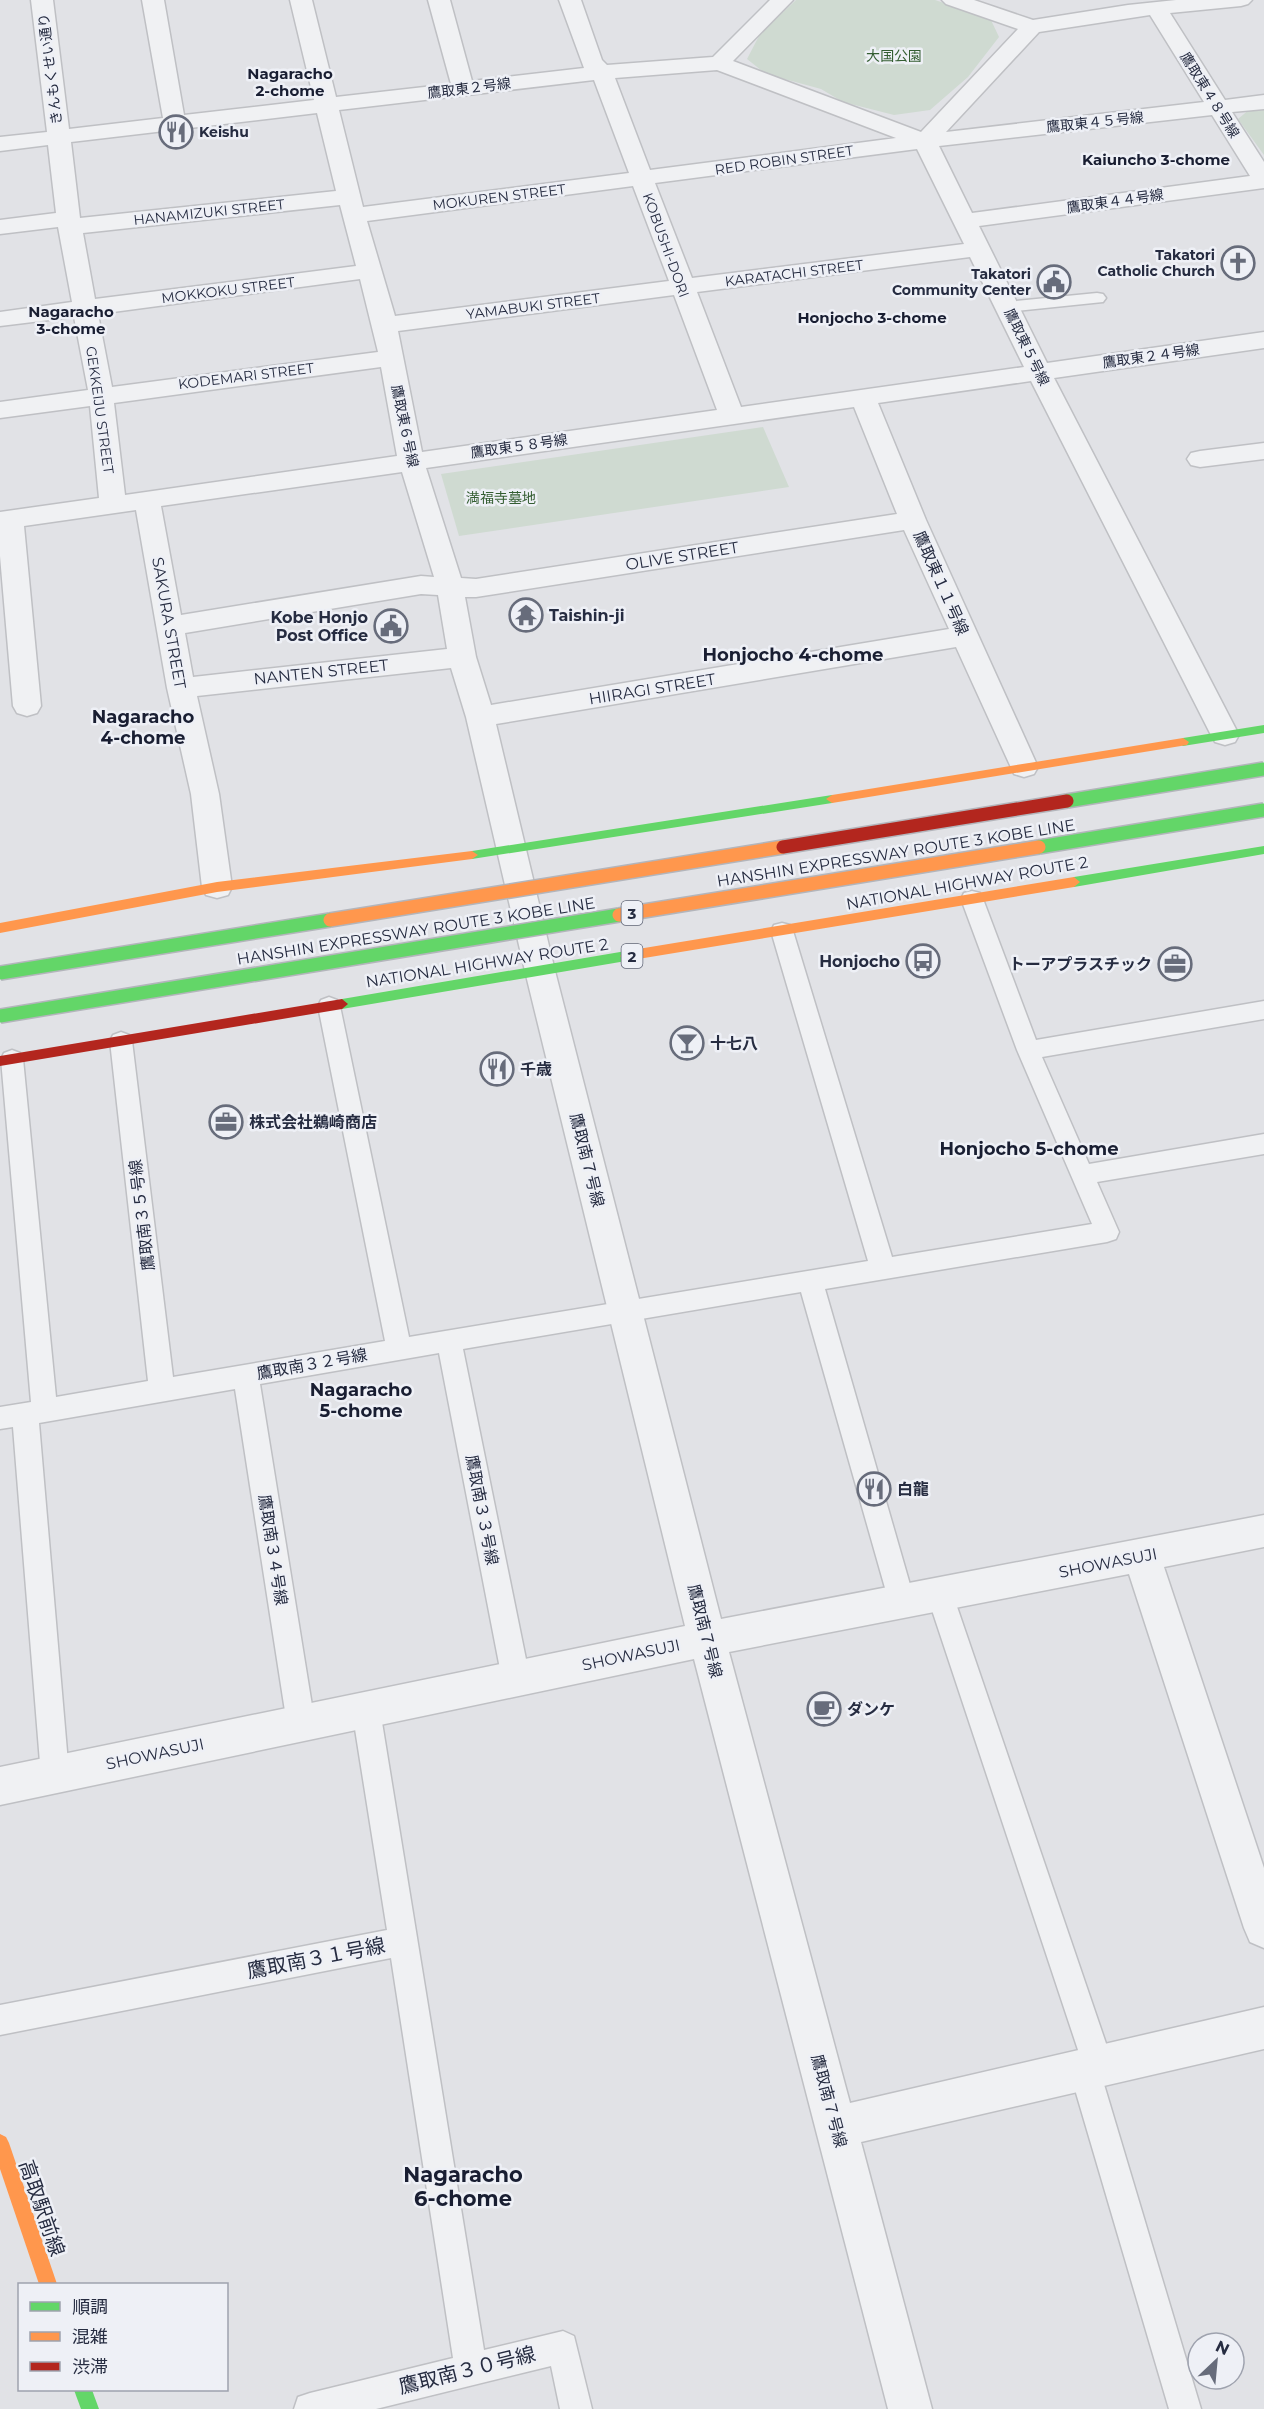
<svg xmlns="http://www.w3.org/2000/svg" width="1264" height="2409" viewBox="0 0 1264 2409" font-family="Montserrat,'Noto Sans JP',sans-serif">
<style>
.green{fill:#cfdad1}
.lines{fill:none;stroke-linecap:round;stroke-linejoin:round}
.lane-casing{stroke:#bfc0c4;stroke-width:3}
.street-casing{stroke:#bfc0c4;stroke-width:3}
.lane{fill:#f0f1f3;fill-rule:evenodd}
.street{fill:#f0f1f3;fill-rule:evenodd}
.fast{fill:#63d668;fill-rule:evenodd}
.slow{fill:#ff974d;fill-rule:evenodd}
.jam{fill:#b3261e;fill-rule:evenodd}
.fast-bridge-casing{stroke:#b3b5bb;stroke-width:16;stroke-linecap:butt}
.slow-bridge-casing{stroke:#b3b5bb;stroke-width:16;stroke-linecap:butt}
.jam-bridge-casing{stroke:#b3b5bb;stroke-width:16;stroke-linecap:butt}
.fast-bridge{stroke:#63d668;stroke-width:13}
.slow-bridge{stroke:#ff974d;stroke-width:13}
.jam-bridge{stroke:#b3261e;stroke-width:13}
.labels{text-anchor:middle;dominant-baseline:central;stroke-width:5;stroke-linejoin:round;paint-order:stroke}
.far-park-label{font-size:14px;fill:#345e32;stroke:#eef0f6}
.far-street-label{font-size:14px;fill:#262c41;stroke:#eef0f6}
.far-poi-label{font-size:14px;font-weight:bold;fill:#262c41;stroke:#eef0f6;text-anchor:end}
.far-neighbourhood-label{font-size:15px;font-weight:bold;fill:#191e32;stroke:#eef0f6}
.shield{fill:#eef0f6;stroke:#626777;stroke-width:1.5}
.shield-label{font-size:15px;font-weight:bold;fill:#262c41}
.street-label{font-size:16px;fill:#262c41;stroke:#eef0f6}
.poi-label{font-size:16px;font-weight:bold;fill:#262c41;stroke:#eef0f6;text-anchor:start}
.neighbourhood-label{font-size:18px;font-weight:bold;fill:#191e32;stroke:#eef0f6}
.near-street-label{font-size:20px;fill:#262c41;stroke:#eef0f6}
.near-neighbourhood-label{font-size:21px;font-weight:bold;fill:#191e32;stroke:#eef0f6}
</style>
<rect width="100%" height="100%" fill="#e1e2e6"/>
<g class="green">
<polygon points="796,0 935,0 990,18 999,37 968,77 930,110 894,115 843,102 821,89 766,74 747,59 760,34"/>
<polygon points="1264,107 1264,155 1238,119 1250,109"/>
<polygon points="763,427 789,487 459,536 441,474"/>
</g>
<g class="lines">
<g class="lane-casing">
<g id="lane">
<polygon points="1097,293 1103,294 1106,298 1103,302 1007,312 998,307 1007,302"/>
<polygon points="972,891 980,893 983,899 1036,1040 1264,1001 1264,1019 1042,1057 1089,1164 1264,1134 1264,1154 1097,1182 1119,1232 1116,1239 1107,1242 825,1289 915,1602 911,1611 902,1614 893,1611 889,1602 801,1292 463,1349 530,1679 526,1688 516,1692 506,1688 502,1679 439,1353 260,1384 315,1724 311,1733 301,1737 291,1733 287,1724 235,1389 39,1423 69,1775 65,1785 55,1789 45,1785 41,1775 13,1427 0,1429 0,1407 31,1402 1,1059 4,1053 12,1050 20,1053 23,1059 56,1397 148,1381 110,1041 113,1035 121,1032 129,1035 132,1041 173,1377 385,1341 318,1006 321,1000 329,997 337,1000 340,1006 409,1337 868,1261 771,931 774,925 782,923 790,925 793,931 892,1257 1092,1224 1017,1050 961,899 964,893"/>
<polygon points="940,1583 949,1586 953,1595 1114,2067 1110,2078 1103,2081 1201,2409 1169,2409 1069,2069 1073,2058 1080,2056 927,1595 931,1586"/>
<polygon points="366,1697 376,1701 380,1710 484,2350 563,2331 574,2336 592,2409 560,2409 551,2366 376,2409 294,2409 298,2397 310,2393 453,2358 391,1958 0,2035 0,2005 387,1930 352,1710 356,1701"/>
</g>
</g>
<g class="street-casing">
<g id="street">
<path d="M31 0H53L69 129 163 118 142 0H164L184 115 314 100 290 0H312L336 97 451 84 428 0H450L472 81 584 68 559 0H581L602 60 607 65 713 57 770 0H793L733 61 921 132 1018 29 946 4 942 0H974L1033 20 1128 5 1176 0H1252L1248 4 1241 6 1170 13 1225 100 1264 95V109L1232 112 1264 162V188L979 226 1047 363 1264 332V348L1054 378 1239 735 1235 742 1225 745 1215 742 1211 735 1031 381 878 403 926 520 1038 767 1034 774 1024 777 1014 774 956 647 496 724 555 971 721 1619 1264 1515V1547L1164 1567 1264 1868V1948L1250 1942 1244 1928 1129 1574 729 1652 850 2103 1264 2007V2049L861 2142 932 2409H888L694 1659 0 1805V1767L685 1626 525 971 466 717 451 668 197 696 219 794 232 887 228 895 217 898 206 895 202 887 191 794 167 688 136 510 24 526 41 706 37 713 27 716 17 713 13 706 0 556V512L99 498 90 406 0 418V402L88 390 74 317 0 326V312L72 302 58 227 0 234V220L56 213 48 145 0 151V137L47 132ZM1150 15 1204 102 946 132 1039 32ZM717 70 896 138 650 170 615 78ZM594 80 629 173 363 207 339 110ZM317 113 336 191 80 218 71 142ZM1212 115 1250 176 972 213 939 146ZM917 149 964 244 692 278 655 183ZM633 186 669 281 395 316 367 221ZM340 205 356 266 95 299 83 233ZM970 257 1024 367 741 407 697 292ZM360 279 378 352 112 387 98 314ZM674 295 717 410 422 452 398 331ZM381 367 397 456 125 495 114 403ZM854 407 897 514 476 579 461 578 426 468ZM402 472 434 577 421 576 181 615 161 506ZM904 530 949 629 491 705 476 657 465 597H476ZM421 594 438 595 447 649 193 677 185 633Z"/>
<polygon points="1264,443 1264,459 1200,467 1191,465 1187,459 1191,453 1200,451"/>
</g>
</g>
<use href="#lane" class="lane"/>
<use href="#street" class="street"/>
<g class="fast">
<polygon points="1264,725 1264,733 1183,746 1177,742 1183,738"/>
<polygon points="832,795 838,799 832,803 472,859 466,855 472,851"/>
<polygon points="1264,846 1264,854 1074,887 1068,882 1074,877"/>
<polygon points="626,951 632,956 626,961 342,1009 336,1004 342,999"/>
<polygon points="74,2390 92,2390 99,2409 81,2409"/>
</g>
<g class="slow">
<polygon points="1183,738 1189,742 1187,745 832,803 826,799 832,795"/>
<polygon points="472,851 478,855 472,859 217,892 0,933 0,923 217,882"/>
<polygon points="1074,877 1080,882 1074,887 626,961 620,956 626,951"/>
<polygon points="0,2134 6,2137 9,2143 57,2284 39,2284 0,2169"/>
</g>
<polygon class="jam" points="342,999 348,1004 342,1009 0,1066 0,1056"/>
<g class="fast-bridge-casing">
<g id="fast-bridge">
<polyline points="1067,801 1264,769"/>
<polyline points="1039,847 1264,810"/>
<polyline points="0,973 330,920"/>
<polyline points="0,1016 619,915"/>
</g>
</g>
<g class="slow-bridge-casing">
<g id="slow-bridge">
<polyline points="619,915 1039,847"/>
<polyline points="330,920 783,847"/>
</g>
</g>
<g class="jam-bridge-casing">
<polyline id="jam-bridge" points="783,847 1067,801"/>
</g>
<use href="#fast-bridge" class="fast-bridge"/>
<use href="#slow-bridge" class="slow-bridge"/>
<use href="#jam-bridge" class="jam-bridge"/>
</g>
<defs>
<g id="restaurant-ring" transform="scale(1.725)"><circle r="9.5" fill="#eef0f6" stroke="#676c7b" stroke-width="1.5"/><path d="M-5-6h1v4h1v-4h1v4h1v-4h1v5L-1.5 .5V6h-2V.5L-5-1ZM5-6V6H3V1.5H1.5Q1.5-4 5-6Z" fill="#676c7b"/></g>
<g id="church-ring" transform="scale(1.725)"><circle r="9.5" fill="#eef0f6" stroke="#676c7b" stroke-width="1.5"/><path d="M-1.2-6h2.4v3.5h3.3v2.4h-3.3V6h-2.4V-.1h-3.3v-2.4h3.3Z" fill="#676c7b"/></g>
<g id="civic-ring" transform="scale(1.725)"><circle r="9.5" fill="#eef0f6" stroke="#676c7b" stroke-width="1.5"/><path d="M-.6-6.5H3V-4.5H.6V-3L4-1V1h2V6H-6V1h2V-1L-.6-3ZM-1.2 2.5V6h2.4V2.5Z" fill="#676c7b"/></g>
<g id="temple-ring" transform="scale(1.725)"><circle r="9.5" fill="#eef0f6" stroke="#676c7b" stroke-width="1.5"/><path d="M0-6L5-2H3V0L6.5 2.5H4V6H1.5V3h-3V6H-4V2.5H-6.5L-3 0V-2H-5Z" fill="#676c7b"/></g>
<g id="bus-ring" transform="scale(1.725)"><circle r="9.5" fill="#eef0f6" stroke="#676c7b" stroke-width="1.5"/><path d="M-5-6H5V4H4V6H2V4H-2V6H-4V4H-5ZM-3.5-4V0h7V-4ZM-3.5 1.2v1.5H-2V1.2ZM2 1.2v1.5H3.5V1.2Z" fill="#676c7b"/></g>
<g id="office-ring" transform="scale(1.725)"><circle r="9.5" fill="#eef0f6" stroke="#676c7b" stroke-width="1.5"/><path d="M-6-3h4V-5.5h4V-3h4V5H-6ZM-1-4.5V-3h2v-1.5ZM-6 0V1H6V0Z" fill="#676c7b"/></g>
<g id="bar-ring" transform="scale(1.725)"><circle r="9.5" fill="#eef0f6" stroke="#676c7b" stroke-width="1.5"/><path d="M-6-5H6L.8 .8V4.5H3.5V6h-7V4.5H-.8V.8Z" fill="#676c7b"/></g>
<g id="cafe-ring" transform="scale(1.725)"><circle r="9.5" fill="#eef0f6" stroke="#676c7b" stroke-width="1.5"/><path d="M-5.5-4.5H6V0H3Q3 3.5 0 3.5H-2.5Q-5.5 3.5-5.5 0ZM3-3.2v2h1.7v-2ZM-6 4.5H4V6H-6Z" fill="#676c7b"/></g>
</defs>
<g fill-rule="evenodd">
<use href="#restaurant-ring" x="176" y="132"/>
<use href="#church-ring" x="1238" y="263"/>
<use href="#civic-ring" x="1054" y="282"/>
<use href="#temple-ring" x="526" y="615"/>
<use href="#civic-ring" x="391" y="626"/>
<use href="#bus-ring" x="923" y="961"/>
<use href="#office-ring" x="1175" y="964"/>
<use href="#bar-ring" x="687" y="1043"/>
<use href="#restaurant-ring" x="497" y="1069"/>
<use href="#office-ring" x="226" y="1122"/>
<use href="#restaurant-ring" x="874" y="1489"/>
<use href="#cafe-ring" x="824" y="1709"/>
</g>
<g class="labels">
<g class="far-park-label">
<text x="894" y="56">大国公園</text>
<text x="501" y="498">満福寺墓地</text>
</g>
<g class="far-street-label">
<text transform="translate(50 69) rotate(-97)">きんもくせい通り</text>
<text transform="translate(469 88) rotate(-7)">鷹取東２号線</text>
<text transform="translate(1210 95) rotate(58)">鷹取東４８号線</text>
<text transform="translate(1095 122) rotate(-6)">鷹取東４５号線</text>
<text transform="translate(784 160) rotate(-8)">RED ROBIN STREET</text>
<text transform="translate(499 197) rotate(-7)">MOKUREN STREET</text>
<text transform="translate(1115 201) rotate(-8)">鷹取東４４号線</text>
<text transform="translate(209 212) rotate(-6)">HANAMIZUKI STREET</text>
<text transform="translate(666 245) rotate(70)">KOBUSHI-DORI</text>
<text transform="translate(794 273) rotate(-7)">KARATACHI STREET</text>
<text transform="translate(228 290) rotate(-7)">MOKKOKU STREET</text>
<text transform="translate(533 306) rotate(-7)">YAMABUKI STREET</text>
<text transform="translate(1027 347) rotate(64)">鷹取東５号線</text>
<text transform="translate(1151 356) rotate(-8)">鷹取東２４号線</text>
<text transform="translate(246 376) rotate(-7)">KODEMARI STREET</text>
<text transform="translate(100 410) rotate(82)">GEKKEIJU STREET</text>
<text transform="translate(405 426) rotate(78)">鷹取東６号線</text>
<text transform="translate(519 446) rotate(-8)">鷹取東５８号線</text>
</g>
<g class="far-poi-label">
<text x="199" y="132" text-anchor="start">Keishu</text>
<text x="1215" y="255">Takatori<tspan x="1215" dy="16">Catholic Church</tspan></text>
<text x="1031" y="274">Takatori<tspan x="1031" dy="16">Community Center</tspan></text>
</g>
<g class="far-neighbourhood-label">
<text x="290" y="73">Nagaracho<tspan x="290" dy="17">2-chome</tspan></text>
<text x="1156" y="159">Kaiuncho 3-chome</text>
<text x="71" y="311">Nagaracho<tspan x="71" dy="17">3-chome</tspan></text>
<text x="872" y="317">Honjocho 3-chome</text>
</g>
<g class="shield">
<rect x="621.5" y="901" width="21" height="24" rx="4.5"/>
<rect x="621.5" y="944" width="21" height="24" rx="4.5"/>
</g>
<g class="shield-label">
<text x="632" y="913">3</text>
<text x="632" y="956">2</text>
</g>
<g class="street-label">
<text transform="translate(682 556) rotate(-9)">OLIVE STREET</text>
<text transform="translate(941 583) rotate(66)">鷹取東１１号線</text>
<text transform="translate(169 623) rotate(80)">SAKURA STREET</text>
<text transform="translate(321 672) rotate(-6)">NANTEN STREET</text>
<text transform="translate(652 689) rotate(-9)">HIIRAGI STREET</text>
<text transform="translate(896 853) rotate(-9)">HANSHIN EXPRESSWAY ROUTE 3 KOBE LINE</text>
<text transform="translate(967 883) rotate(-10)">NATIONAL HIGHWAY ROUTE 2</text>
<text transform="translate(416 931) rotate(-9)">HANSHIN EXPRESSWAY ROUTE 3 KOBE LINE</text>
<text transform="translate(487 963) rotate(-9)">NATIONAL HIGHWAY ROUTE 2</text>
<text transform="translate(587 1160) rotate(76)">鷹取南７号線</text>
<text transform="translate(142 1215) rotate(-97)">鷹取南３５号線</text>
<text transform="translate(312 1364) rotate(-10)">鷹取南３２号線</text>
<text transform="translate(482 1510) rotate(79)">鷹取南３３号線</text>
<text transform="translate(273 1550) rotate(81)">鷹取南３４号線</text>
<text transform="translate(1108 1563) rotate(-11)">SHOWASUJI</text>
<text transform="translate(705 1631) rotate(76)">鷹取南７号線</text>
<text transform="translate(631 1655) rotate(-12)">SHOWASUJI</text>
<text transform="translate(155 1754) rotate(-12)">SHOWASUJI</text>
<text transform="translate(829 2101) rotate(75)">鷹取南７号線</text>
</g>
<g class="poi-label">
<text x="549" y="615">Taishin-ji</text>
<text x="368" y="617" text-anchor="end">Kobe Honjo<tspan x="368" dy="18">Post Office</tspan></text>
<text x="900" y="961" text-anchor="end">Honjocho</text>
<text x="1152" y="964" text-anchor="end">トーアプラスチック</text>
<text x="710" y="1043">十七八</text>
<text x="520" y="1069">千歳</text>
<text x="249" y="1122">株式会社鵜崎商店</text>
<text x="897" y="1489">白龍</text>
<text x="847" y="1709">ダンケ</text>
</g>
<g class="neighbourhood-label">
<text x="793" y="655">Honjocho 4-chome</text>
<text x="143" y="717">Nagaracho<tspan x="143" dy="21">4-chome</tspan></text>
<text x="1029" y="1149">Honjocho 5-chome</text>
<text x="361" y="1390">Nagaracho<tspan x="361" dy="21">5-chome</tspan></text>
</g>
<g class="near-street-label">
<text transform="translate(316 1958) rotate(-11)">鷹取南３１号線</text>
<text transform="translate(42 2208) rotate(71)">高取駅前線</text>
<text transform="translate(467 2370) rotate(-14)">鷹取南３０号線</text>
</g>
<g class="near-neighbourhood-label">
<text x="463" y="2174">Nagaracho<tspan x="463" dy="24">6-chome</tspan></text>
</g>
</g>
<rect x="18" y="2283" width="210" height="108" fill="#eef0f6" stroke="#9ea2ae" stroke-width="1.5"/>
<rect x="30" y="2302" width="30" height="9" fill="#63d668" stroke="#9ea2ae" stroke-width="1.5"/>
<text x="72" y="2313" font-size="18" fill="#262c41">順調</text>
<rect x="30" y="2332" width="30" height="9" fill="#ff974d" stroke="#9ea2ae" stroke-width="1.5"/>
<text x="72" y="2343" font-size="18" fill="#262c41">混雑</text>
<rect x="30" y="2362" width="30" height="9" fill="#b3261e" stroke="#9ea2ae" stroke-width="1.5"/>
<text x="72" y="2373" font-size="18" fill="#262c41">渋滞</text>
<g transform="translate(1216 2361) rotate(26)"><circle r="28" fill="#eef0f6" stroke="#9ea2ae" stroke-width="1.5"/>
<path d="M0-4.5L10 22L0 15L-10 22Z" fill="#676c7b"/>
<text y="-9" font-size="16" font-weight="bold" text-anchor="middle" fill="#262c41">N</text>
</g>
</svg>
